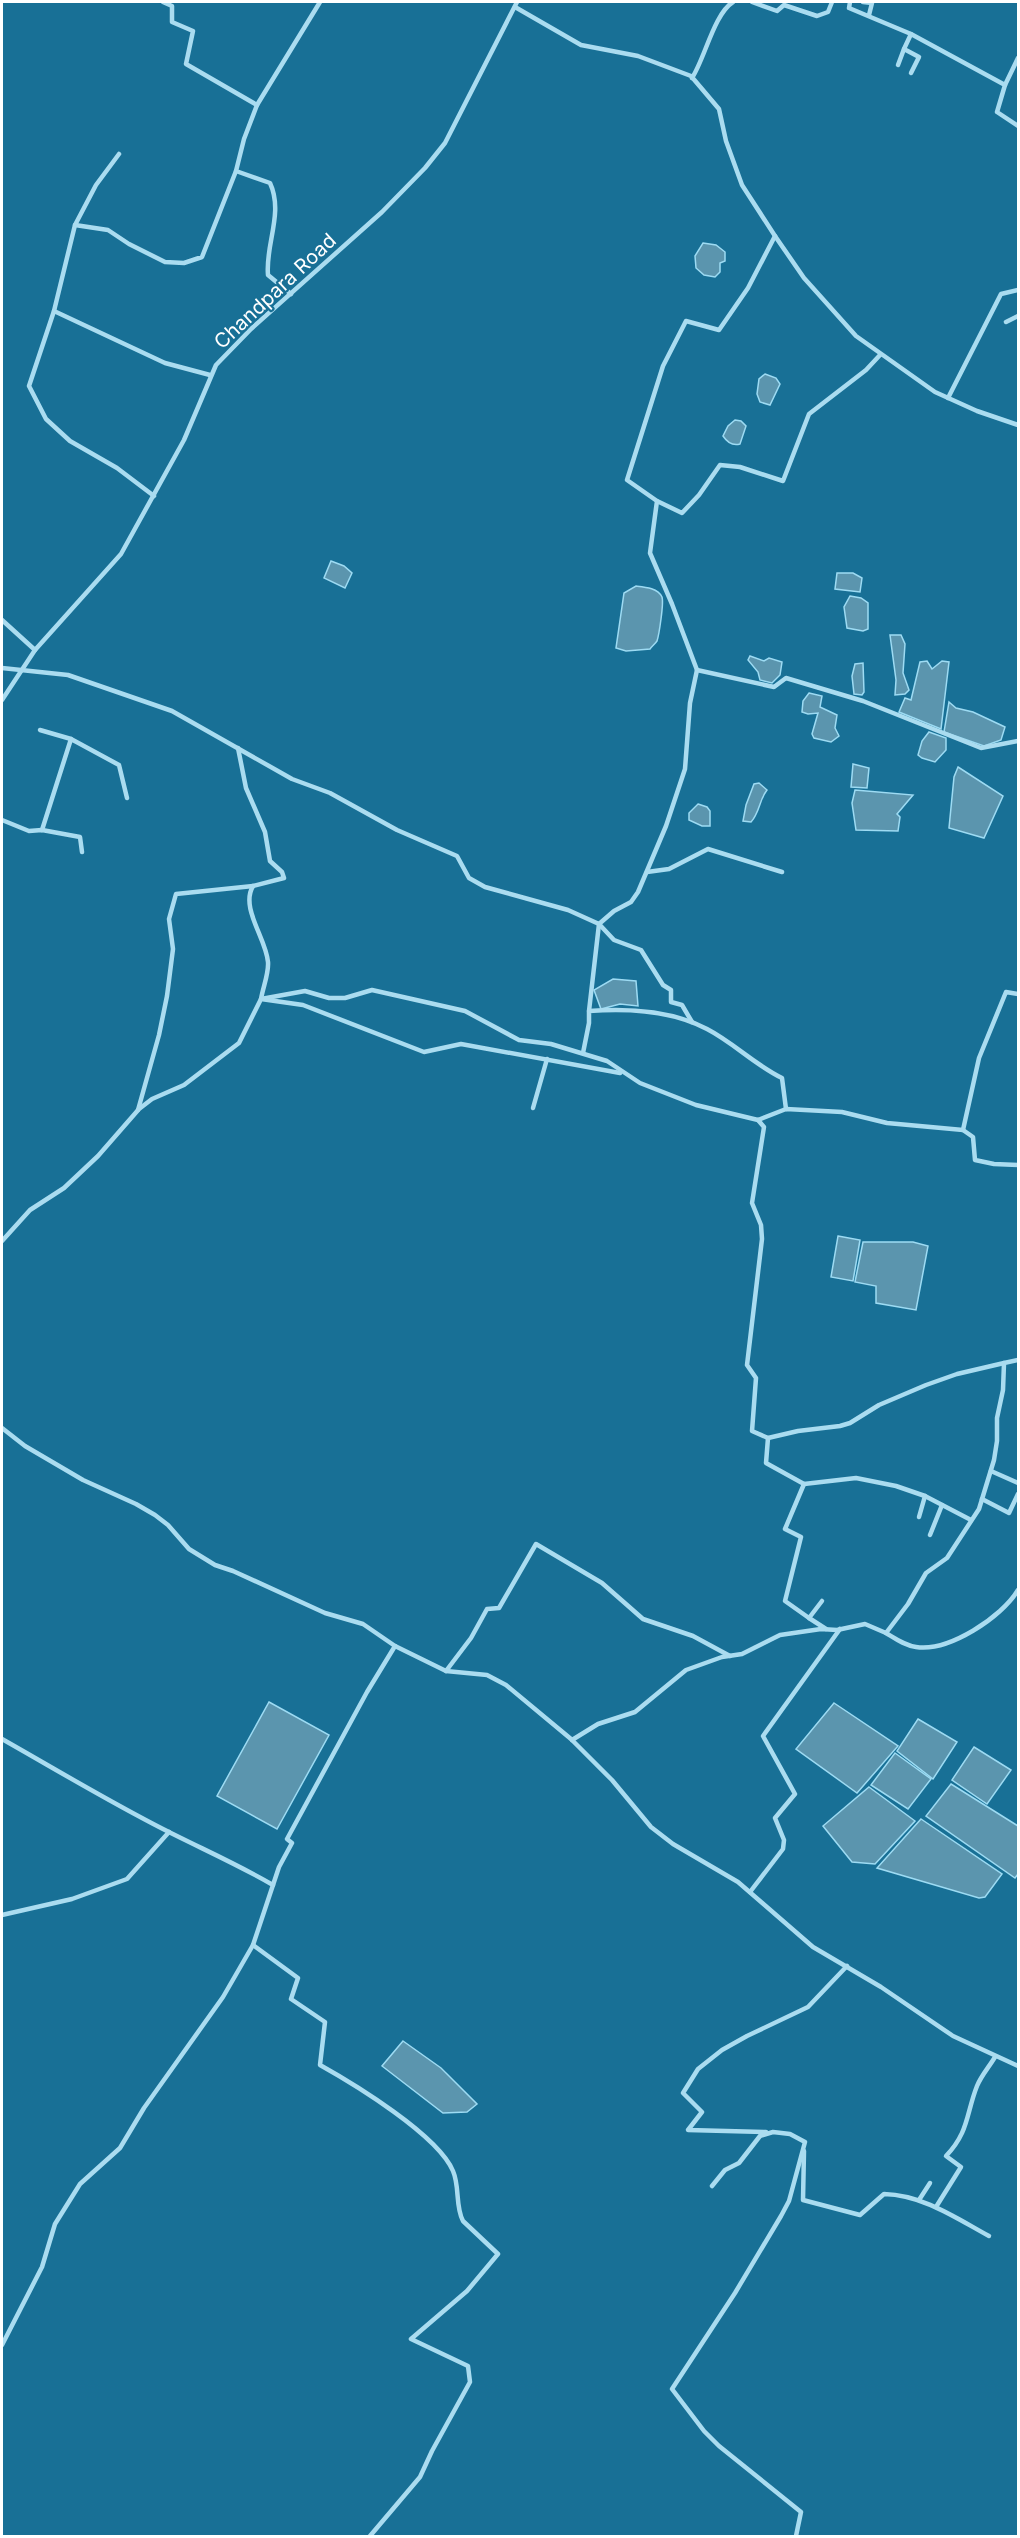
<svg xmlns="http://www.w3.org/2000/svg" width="1020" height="2538" viewBox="0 0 1020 2538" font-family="Inter,sans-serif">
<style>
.water{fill:#5b95ae;stroke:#9ddbf3;stroke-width:1.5}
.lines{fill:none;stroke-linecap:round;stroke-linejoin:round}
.street{stroke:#aadcf0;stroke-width:4.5}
.labels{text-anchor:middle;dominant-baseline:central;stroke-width:4.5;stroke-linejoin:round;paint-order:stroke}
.street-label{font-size:20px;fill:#fff;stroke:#187096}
</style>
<rect width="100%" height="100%" fill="#187096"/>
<g class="water">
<polygon points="703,243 716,245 725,252 725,261 720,263 720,272 715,277 704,275 696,268 695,256"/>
<polygon points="765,374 776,378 780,384 770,405 760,402 757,394 759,379"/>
<path d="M735 420 741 421 746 426 740 444C733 446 727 442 723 436L728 426Z"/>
<polygon points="331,561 344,566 352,573 345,588 324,578"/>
<polygon points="837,573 853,573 862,578 860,592 835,589"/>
<path d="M636 586C645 587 658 588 662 597 664 603 659 635 657 641 655 644 652 646 650 649L626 651 616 648 624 593Z"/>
<polygon points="850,596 861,598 868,603 868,629 863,631 847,628 844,607"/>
<polygon points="890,635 901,635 905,644 903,673 909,690 905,694 895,695 896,680"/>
<polygon points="750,656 764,661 769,658 782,662 780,675 772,683 760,680 758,672 748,660"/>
<polygon points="927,661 932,669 942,661 949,662 941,729 899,712 905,698 911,700 920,662"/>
<polygon points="863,663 864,692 862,695 854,694 852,676 855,664"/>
<polygon points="809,693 822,696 820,707 837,715 835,728 839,736 831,742 814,738 812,734 818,713 808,714 802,712 803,701"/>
<polygon points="949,702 956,708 973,712 1005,727 1001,740 984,746 944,732"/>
<polygon points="929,732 946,738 946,750 935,762 922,758 918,755 922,741"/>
<polygon points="853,764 869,768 867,788 851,787"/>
<polygon points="958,767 1003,796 984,838 949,828 954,777"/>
<path d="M759 783 767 790C759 800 760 812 751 822L743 821 746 805 754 784Z"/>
<polygon points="855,790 913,795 897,814 900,817 898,831 856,830 852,803"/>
<polygon points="698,804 707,807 710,811 710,826 702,826 689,820 689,813"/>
<polygon points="613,979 636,981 638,1006 620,1004 601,1009 594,990"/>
<polygon points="838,1236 860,1240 853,1281 831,1277"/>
<polygon points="863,1242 913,1242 928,1246 916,1310 876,1303 876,1286 855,1282"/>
<polygon points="269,1702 329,1735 277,1829 217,1796"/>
<polygon points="834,1703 898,1746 857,1793 796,1749"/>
<polygon points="918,1719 957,1742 933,1779 897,1751"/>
<polygon points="974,1747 1011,1770 987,1804 952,1780"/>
<polygon points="895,1753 931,1779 908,1809 871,1785"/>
<polygon points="951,1784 1018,1826 1018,1874 1015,1878 926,1816"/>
<polygon points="869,1787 915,1821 875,1864 852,1862 823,1826"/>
<polygon points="921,1819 1002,1874 985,1897 979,1898 877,1868"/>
<polygon points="403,2041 441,2068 477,2104 467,2112 443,2113 382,2066"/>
</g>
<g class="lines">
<g class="street">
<polyline points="163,2 172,6 172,22 193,31 186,64 257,105"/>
<polyline points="752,2 777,11 784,5 817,16 828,12 832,2"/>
<polyline points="850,2 849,8 911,34 1005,85 997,112 1018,126"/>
<polyline points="863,2 872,3 869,15"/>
<polyline points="515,7 581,45 638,56 691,76 719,109 726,141 742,185 775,236 804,278 856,336 935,392 977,411 1018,425"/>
<polyline points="911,34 904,49 919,57 911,73"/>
<polyline points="898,65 904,49"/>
<path d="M692 78C705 58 714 14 733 2"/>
<polyline points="1005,85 1018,58"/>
<polyline points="119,154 96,185 75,225 54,311 29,386 46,419 70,441 117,468 154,496"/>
<polyline points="75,225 108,230 129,244 165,262 184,263 202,257 236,171"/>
<path d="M291 294 268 275C265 245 284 213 270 183L236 171 244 139 257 105 320 2"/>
<polyline points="54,311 165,363 210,375"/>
<polyline points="1006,322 1018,316"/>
<polyline points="948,398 1001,294 1018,290"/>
<polyline points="657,501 682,513 699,495 720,465 740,467 783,481 809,414 866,370 880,355"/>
<polyline points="2,620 35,650"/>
<polyline points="2,668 68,675 172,711 292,779 330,793 397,830 457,856 469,878 485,887 568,910 599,924 614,911 631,902 638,892 666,826 685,769 690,703 697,670 672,604 650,553 657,501 627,480 663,366 686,321 719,330 748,288 775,236"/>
<polyline points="697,670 774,687 786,678 863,701 981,748 1018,741"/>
<polyline points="2,700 35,650 121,554 184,440 216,365 251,329 382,212 425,168 445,143 517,2"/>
<polyline points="40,730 71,739"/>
<path d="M238 748 246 788 265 832 270 861 282 872 284 878 253 886C240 908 266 938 268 962 269 973 263 987 261 999L303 1005 424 1052 461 1044 620 1073"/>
<polyline points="2,820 29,831 42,830 80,837 82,852"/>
<polyline points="42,830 71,739 119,765 127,798"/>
<polyline points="647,872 669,869 708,849 782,872"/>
<polyline points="599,924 614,940 641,950 663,985 671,990 671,1002 682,1005 692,1022"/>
<polyline points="589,1011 599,924"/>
<path d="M583 1053 589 1023V1011C629 1008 671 1010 707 1029 734 1043 755 1065 782 1078L786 1109"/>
<polyline points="533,1108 547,1059"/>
<polyline points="138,1110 159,1035 167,996 173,949 169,919 176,894 253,886"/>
<polyline points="758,1120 764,1127 752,1203 761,1225 762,1239 747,1365 756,1378 752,1431 768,1438 798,1431 840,1426 850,1423 879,1405 926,1385 957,1374 1004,1363"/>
<polyline points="963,1130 979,1058 1006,992 1018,994"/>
<polyline points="2,1241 30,1210 64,1188 98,1156 139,1109 152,1099 184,1085 239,1043 261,999 305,991 329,998 345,998 372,990 465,1011 519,1040 551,1044 607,1061 640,1083 696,1105 758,1120 786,1109 842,1112 887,1123 963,1130 973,1137 975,1160 994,1164 1018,1165"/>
<polyline points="2,1428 25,1446 83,1480 136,1504 155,1515 168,1525 189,1549 215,1565 233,1571 325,1613 363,1624 395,1646 446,1671 487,1675 506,1685 571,1739 612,1780 651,1827 673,1844 738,1882 813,1947 881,1987 953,2036 1018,2066"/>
<polyline points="768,1438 766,1463 804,1484 785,1529 801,1537 785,1601 809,1618"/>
<polyline points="991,1471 1018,1483"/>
<polyline points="804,1484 856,1478 896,1486 925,1496 971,1520"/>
<polyline points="982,1499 1009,1513 1018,1494"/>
<polyline points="919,1517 925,1496"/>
<polyline points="930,1535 942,1505"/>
<polyline points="822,1601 809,1618 826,1629"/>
<path d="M886 1633C896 1639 904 1645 916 1647 949 1652 1002 1617 1018 1590"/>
<polyline points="446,1671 471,1638 487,1609 499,1608 536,1544 602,1583 643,1619 693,1636 730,1656"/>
<path d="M2 1739C55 1769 108 1801 163 1829 200 1848 237 1864 273 1885L253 1945 223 1997 144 2108 120 2148 80 2184 55 2224 42 2267 2 2345"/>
<polyline points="572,1740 598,1724 635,1712 686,1670 722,1657 742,1654 780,1635 821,1629 837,1630 865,1624 886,1633 908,1604 926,1573 947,1558 979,1509 994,1460 997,1441 997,1418 1003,1390 1004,1363 1018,1360"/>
<polyline points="273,1885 279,1867 292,1843 287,1839 367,1692 395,1646"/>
<polyline points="750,1892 783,1849 784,1840 775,1818 795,1794 763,1736 840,1629"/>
<polyline points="2,1915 72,1899 127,1879 169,1832"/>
<path d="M253 1945 298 1978 291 1999 325 2022 320 2065C354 2084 438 2135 453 2171 460 2187 455 2206 463 2221L498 2254 467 2291 411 2339 468 2366 470 2382 432 2451 420 2477 370 2536"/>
<polyline points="766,2132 688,2130 702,2112 683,2093 698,2069 722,2050 747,2036 808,2007 847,1966"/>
<path d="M804 2151 803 2200 860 2215 884 2194C923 2195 956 2218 989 2236"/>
<polyline points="712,2186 725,2170 739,2163 760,2136 773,2132 790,2134 805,2142 789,2201 781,2216 735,2293 672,2389 704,2431 719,2446 801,2512 796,2536"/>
<polyline points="919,2200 930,2183"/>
<path d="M936 2207 961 2167 946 2156C969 2132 966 2114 977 2086 981 2076 989 2067 995 2057"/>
</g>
</g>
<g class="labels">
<g class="street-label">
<text transform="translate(275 291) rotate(-43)">Chandpara Road</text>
</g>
</g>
<rect width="1020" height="2538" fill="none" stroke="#ffffff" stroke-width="6"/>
</svg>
